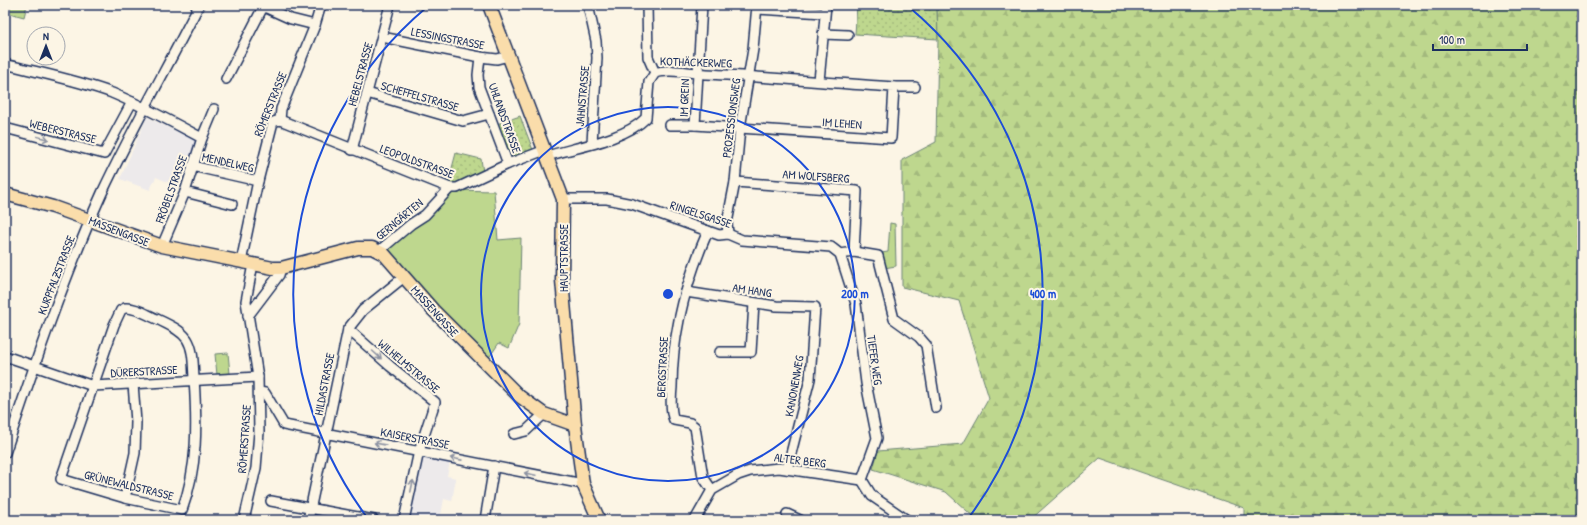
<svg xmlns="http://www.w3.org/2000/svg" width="1587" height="525" viewBox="0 0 1587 525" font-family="'Patrick Hand',sans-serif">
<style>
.built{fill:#edeaeb}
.grass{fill:url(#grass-dots);stroke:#6c8376}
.forest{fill:url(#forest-firs);stroke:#6c8376}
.green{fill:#bed78e;stroke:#6c8376}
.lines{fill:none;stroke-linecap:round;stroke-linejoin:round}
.minor-casing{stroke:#1b2f5e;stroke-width:12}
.major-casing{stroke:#1b2f5e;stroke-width:15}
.minor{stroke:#fcf5e5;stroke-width:9}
.major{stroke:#faddab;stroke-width:12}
.oneway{stroke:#8c92a2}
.ring{fill:none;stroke:#1d4ed8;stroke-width:2}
.labels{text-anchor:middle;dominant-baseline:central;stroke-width:4;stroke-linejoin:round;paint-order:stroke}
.street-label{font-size:12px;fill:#1b2f5e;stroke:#fcf5e5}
.centre{fill:#1d4ed8;stroke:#fcf5e5;stroke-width:2}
.ring-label{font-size:12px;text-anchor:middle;font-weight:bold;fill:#1d4ed8;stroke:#fcf5e5;stroke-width:4;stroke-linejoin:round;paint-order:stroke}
</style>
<defs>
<pattern id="grass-dots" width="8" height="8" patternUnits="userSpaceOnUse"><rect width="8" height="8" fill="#bed78e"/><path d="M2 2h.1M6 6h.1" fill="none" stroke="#a3b97d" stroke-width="1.8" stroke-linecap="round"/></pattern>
<pattern id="forest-firs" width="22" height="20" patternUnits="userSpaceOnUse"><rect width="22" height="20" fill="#bed78e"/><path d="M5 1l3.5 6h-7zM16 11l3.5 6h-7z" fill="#a3b97d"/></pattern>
</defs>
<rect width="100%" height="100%" fill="#fcf5e5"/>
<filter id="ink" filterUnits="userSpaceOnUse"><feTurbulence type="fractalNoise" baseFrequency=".025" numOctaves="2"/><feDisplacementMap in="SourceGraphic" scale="8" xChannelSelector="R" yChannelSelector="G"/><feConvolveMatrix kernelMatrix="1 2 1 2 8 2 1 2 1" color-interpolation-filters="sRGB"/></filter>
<g filter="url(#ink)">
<g class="built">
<polygon points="147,117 196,141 179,187 156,177 150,190 120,179"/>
<polygon points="421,457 450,462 447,476 456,478 452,501 444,499 440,520 409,520"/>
</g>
<g class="grass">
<polygon points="857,5 937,5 938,39 855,34"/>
<polygon points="520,116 533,150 511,159 497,124"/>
<polygon points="456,153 481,159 483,172 457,183 448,183"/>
</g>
<polygon class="forest" points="937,5 1582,5 1582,520 1244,520 1244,508 1100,458 1030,520 977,520 946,492 873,469 878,451 963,444 989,398 959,301 902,287 902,160 936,142 938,39"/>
<g class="green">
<polygon points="5,5 27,5 24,17 5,12"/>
<polygon points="451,190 494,191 498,240 521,238 519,324 509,348 499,343 488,359 473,347 385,250"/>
<polygon points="890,223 895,224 896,266 884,268 881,253 888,252"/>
<polygon points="228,353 230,374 217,375 215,354"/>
</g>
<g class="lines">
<g class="minor-casing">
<g id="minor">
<polyline points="260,5 291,19 315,25"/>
<polyline points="588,5 596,41 597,58 592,143"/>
<polyline points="647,5 648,57 655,73"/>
<polyline points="757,9 824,13"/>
<polyline points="823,34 848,35"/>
<polyline points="382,37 480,57 497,59 509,56"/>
<polyline points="480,57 478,75 479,87 508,164"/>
<path d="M5 64C40 73 77 80 112 93 143 106 172 122 202 138L185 192 162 246"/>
<polyline points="226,79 263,7"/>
<polyline points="819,81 826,5"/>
<polyline points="894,87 915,87"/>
<polyline points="367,93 463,121 489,114"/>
<polyline points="280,120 450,188 457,188 508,164 545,150"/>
<polyline points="280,120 281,109 315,25 321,5"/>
<polyline points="670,125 695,125"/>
<polyline points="5,128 104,154 132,102"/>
<polyline points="202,138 214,109"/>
<polyline points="352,150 390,5"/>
<path d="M547 156C577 147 624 140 646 118L649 82 655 73C667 68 692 73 707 74 769 77 831 83 894 87L891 138 695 125 702 5"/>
<polyline points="192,166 258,181"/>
<polyline points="735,182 857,191 854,252"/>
<polyline points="185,192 232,204"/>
<polyline points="563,199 607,199 632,204 719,235 728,234 742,240 831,247 840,254 856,304 866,383 877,438 862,480"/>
<path d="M708 231C686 281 672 332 672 387 671 397 670 411 674 420L690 423 695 427 703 477 712 490"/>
<polyline points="728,234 727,223 735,182 740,128 753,49 757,5"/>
<polyline points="379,251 411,224 425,215 450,188"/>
<polyline points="840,254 854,252 878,256 894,319 919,337 926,345 936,408"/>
<polyline points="241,262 258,181 273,122 280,120"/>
<polyline points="686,292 776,306 815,307 810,379 787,469"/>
<path d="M125 308C136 307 147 315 157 319 167 324 180 329 187 339 194 350 193 365 194 378 197 424 198 467 182 510L125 498 61 479 114 325 121 310Z"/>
<polyline points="248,316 279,275 281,268"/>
<polyline points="348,329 390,366 435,402 419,451 404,520"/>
<polyline points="720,352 751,352 754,303"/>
<polyline points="5,356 93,386 258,377"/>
<polyline points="259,392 265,393 284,425 583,484"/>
<polyline points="514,434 526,431 544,414"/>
<path d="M5 453C34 366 64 277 102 193 132 129 167 68 199 5"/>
<polyline points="862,480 872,496 907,520"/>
<polyline points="125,498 135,453 136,422 133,384"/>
<polyline points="271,501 374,520"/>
<polyline points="787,514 800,520"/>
<polyline points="244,520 256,468 259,432 258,377 246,301 253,264"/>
<polyline points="308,520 348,329 363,310 404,277"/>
<polyline points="485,520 494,466"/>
<polyline points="695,520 712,490 738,475 750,471 779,468 862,480"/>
</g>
</g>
<g class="major-casing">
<g id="major">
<polyline points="489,5 563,199 562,280 575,425 583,484 599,520"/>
<polyline points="5,194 53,207 162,246 273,268 281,268 358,248 372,248 384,254 433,310 519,396 544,414 575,425"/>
</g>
</g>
<use href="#minor" class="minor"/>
<use href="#major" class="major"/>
</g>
<defs><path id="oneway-shaft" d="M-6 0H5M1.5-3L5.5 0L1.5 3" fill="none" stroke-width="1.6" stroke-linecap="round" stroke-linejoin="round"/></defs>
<g class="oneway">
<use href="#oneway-shaft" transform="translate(43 138) rotate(14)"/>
<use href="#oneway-shaft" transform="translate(377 355) rotate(42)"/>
<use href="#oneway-shaft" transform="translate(380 444) rotate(-169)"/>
<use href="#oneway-shaft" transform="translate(456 459) rotate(-169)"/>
<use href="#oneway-shaft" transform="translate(530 474) rotate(-168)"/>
<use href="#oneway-shaft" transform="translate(412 486) rotate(-78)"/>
</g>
</g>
<g class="ring">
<circle cx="668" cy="294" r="187"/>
<path d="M369 520A375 375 0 0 1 427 7M909 7A375 375 0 0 1 967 520"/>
</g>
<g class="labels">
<g class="street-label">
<text transform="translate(448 38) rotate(11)">LESSINGSTRASSE</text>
<text transform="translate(696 62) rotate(2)">KOTHÄCKERWEG</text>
<text transform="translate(360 74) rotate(-75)">HEBELSTRASSE</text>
<text transform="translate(420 96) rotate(16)">SCHEFFELSTRASSE</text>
<text transform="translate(582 96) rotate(-85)">JAHNSTRASSE</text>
<text transform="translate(684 98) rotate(-88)">IM GREIN</text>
<text transform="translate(270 104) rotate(-68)">RÖMERSTRASSE</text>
<text transform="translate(505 118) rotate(70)">UHLANDSTRASSE</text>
<text transform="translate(731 118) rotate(-83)">PROZESSIONSWEG</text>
<text transform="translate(842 123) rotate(4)">IM LEHEN</text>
<text transform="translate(63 131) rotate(14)">WEBERSTRASSE</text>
<text transform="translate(417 161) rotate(20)">LEOPOLDSTRASSE</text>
<text transform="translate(228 162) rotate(13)">MENDELWEG</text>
<text transform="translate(816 176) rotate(4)">AM WOLFSBERG</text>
<text transform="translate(171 189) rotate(-70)">FRÖBELSTRASSE</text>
<text transform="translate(701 214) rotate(18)">RINGELSGASSE</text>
<text transform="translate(399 219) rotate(-40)">GERNGÄRTEN</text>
<text transform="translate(119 231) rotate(21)">MASSENGASSE</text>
<text transform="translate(563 258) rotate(-90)">HAUPTSTRASSE</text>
<text transform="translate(56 275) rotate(-69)">KURPFALZSTRASSE</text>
<text transform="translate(752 290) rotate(8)">AM HANG</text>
<text transform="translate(435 311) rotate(48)">MASSENGASSE</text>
<text transform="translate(875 360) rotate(82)">TIEFER WEG</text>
<text transform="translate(409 366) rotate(40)">WILHELMSTRASSE</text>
<text transform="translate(662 367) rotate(-87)">BERGSTRASSE</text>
<text transform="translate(144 371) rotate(-3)">DÜRERSTRASSE</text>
<text transform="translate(324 384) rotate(-79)">HILDASTRASSE</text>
<text transform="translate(794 386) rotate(-80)">KANONENWEG</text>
<text transform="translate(415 438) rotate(11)">KAISERSTRASSE</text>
<text transform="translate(244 439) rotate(-86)">RÖMERSTRASSE</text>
<text transform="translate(800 460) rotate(7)">ALTER BERG</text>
<text transform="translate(129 485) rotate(14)">GRÜNEWALDSTRASSE</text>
</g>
</g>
<circle cx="668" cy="294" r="6" class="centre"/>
<g class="ring-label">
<text x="855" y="298">200 m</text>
<text x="1043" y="298">400 m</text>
</g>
<rect width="1587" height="525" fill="none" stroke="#fcf5e5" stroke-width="20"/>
<rect x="10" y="10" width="1567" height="505" fill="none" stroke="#1b2f5e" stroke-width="1.5" filter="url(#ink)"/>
<g transform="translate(46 46)"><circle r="19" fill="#fcf5e5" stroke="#a2a6af"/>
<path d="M0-3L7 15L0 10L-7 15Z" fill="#1b2f5e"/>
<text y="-6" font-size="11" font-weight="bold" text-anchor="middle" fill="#1b2f5e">N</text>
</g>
<path d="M1433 44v6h94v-6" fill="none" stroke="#1b2f5e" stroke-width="2"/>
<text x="1439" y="44" font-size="12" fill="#1b2f5e" stroke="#fcf5e5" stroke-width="3" paint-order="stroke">100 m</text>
</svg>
